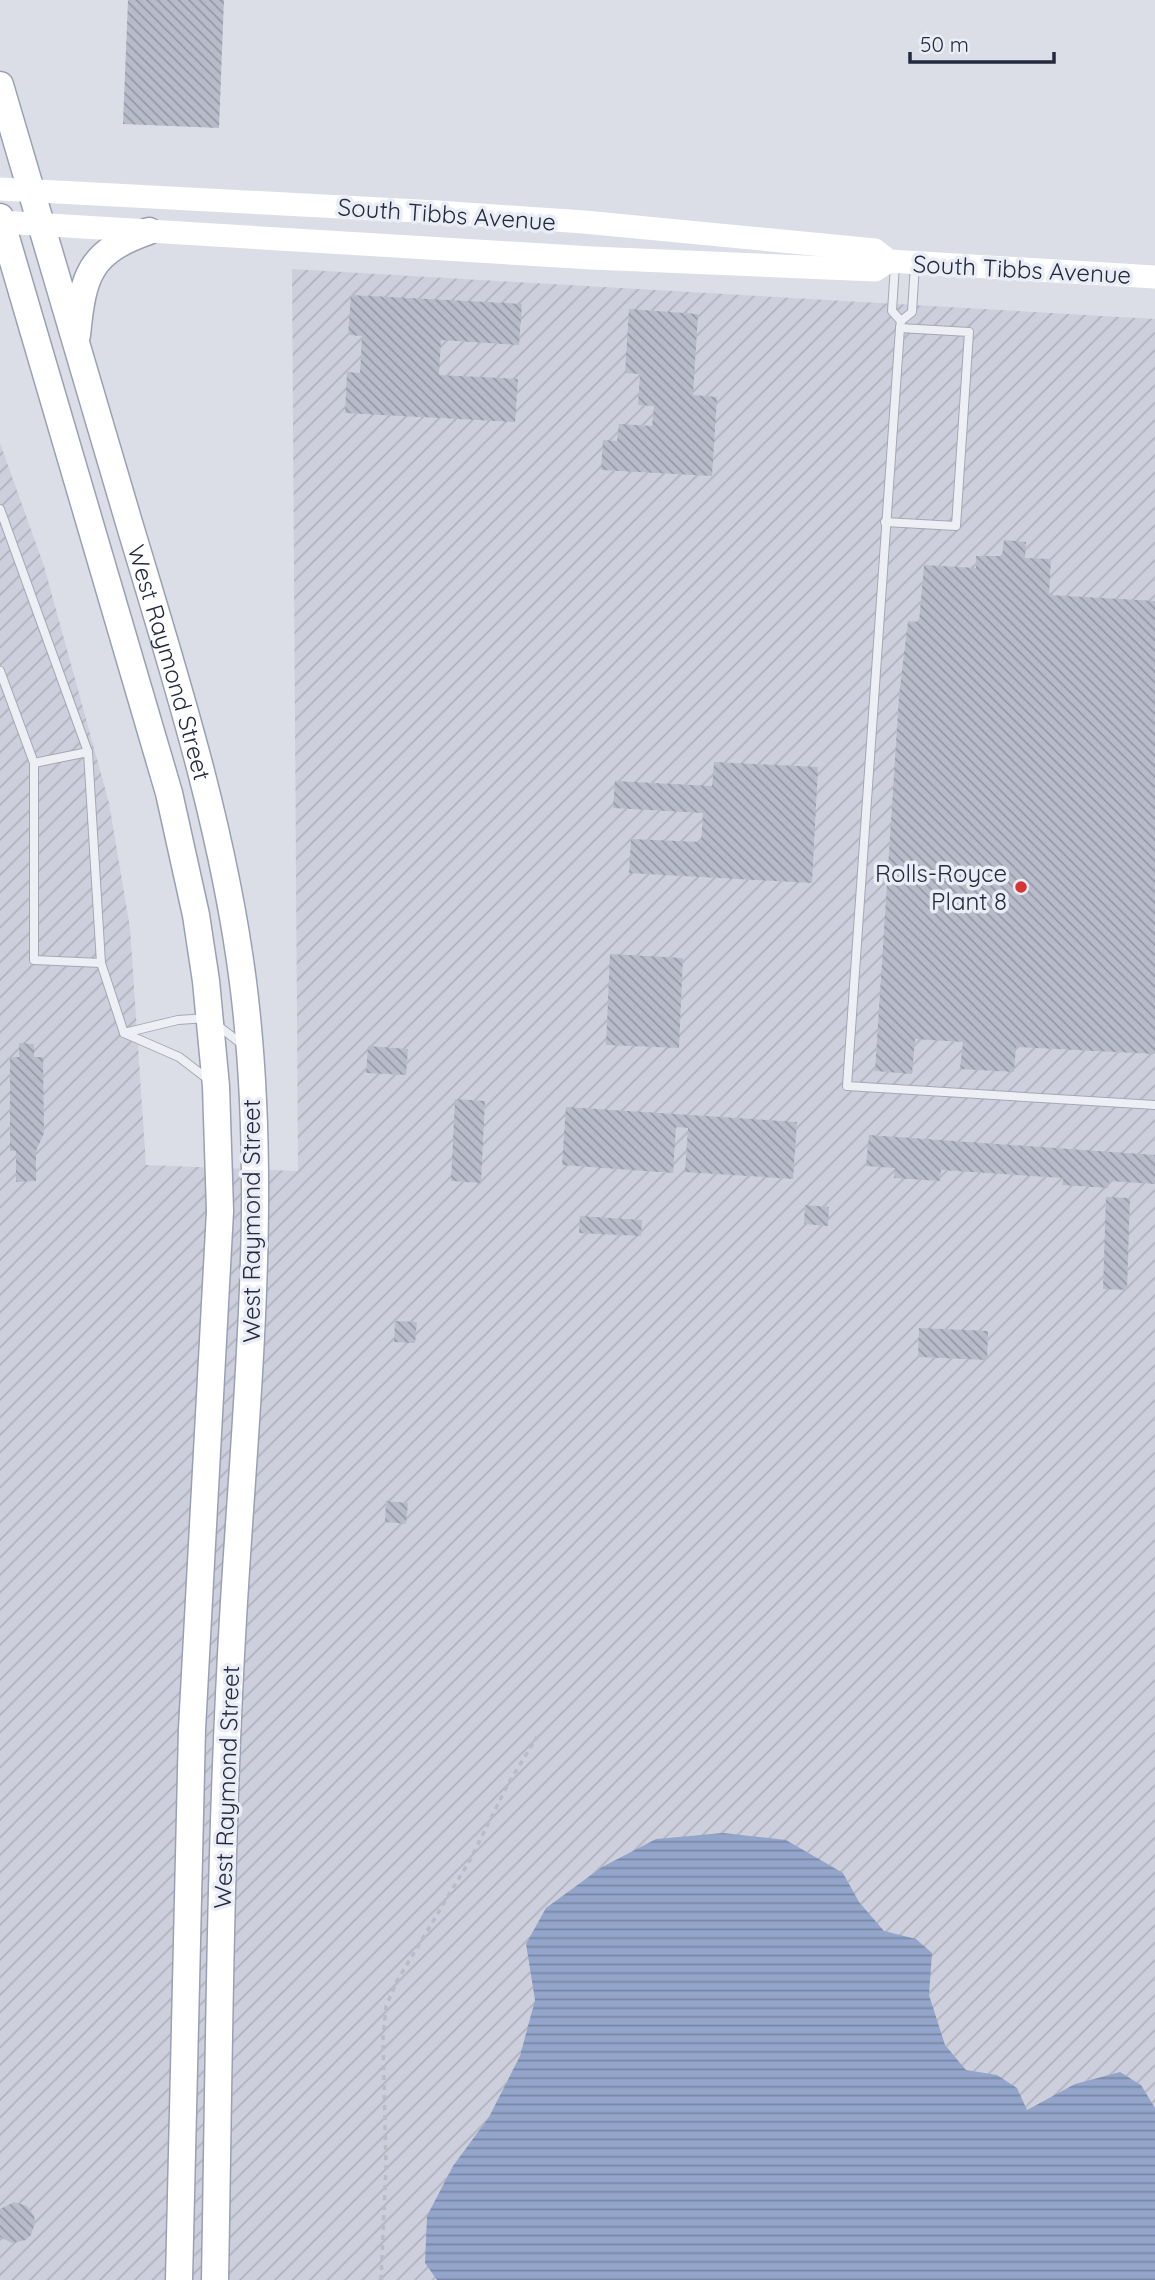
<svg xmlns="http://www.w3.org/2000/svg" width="1155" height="2280" viewBox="0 0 1155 2280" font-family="Quicksand,sans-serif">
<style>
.industrial{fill:url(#industrial-furrows)}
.water{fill:url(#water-rules)}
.building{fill:url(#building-back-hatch)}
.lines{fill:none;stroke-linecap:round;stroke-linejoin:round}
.lane-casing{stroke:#a4a8b4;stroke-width:10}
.primary-casing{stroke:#9aa0b3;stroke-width:29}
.path{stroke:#b9bcc5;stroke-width:3.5;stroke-dasharray:5 5;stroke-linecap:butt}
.lane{stroke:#eeeff5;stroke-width:8}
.secondary{stroke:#fff;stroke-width:23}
.primary{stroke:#fff;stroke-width:26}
.poi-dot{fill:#d73435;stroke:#eaedf5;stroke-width:2.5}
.labels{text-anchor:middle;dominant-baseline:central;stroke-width:7;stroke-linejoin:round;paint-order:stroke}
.street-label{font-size:24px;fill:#242a3e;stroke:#eaedf5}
.poi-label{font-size:24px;fill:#242a3e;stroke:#eaedf5;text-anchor:end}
</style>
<defs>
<pattern id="industrial-furrows" width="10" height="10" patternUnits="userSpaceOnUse" patternTransform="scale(1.75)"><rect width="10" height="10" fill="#cdd0dc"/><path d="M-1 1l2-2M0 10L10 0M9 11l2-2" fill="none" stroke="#b0b3be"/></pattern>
<pattern id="water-rules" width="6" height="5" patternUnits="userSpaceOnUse" patternTransform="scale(1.75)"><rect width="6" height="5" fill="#93a5ca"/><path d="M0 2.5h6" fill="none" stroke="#7887a5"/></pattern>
<pattern id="building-back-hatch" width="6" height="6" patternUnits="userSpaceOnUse" patternTransform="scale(1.75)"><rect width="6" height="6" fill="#b8bcca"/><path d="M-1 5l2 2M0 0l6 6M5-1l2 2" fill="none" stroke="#9599a5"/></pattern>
</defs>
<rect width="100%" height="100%" fill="#dbdee7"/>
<polygon class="industrial" points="292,269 1155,319 1155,2280 0,2280 0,443 44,566 109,803 130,928 146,1165 298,1171"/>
<polygon class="water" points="723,1833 786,1840 843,1873 859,1902 884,1931 916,1939 932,1953 929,1995 945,2045 966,2070 997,2075 1017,2088 1027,2110 1075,2084 1120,2072 1141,2085 1155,2108 1155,2280 437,2280 425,2263 427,2216 453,2166 489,2117 520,2056 535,2000 526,1944 546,1908 602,1867 656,1839"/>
<g class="building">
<polygon points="128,0 224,0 219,128 123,124"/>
<polygon points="351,295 522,304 519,345 441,340 439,375 518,379 515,422 345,413 347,372 360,373 362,336 348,335"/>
<polygon points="629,309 698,314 693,395 717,397 712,476 601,470 603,440 617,441 619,424 652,426 654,406 638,405 640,374 625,373"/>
<polygon points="1004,540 1026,542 1025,558 1051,559 1049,595 1155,601 1155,1054 1016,1047 1014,1072 960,1069 963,1042 915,1039 912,1074 875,1071 899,696 908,621 919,622 924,565 976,568 976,556 1002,556"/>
<polygon points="714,762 818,767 812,883 629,873 631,839 701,842 703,813 613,808 615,781 712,786"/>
<polygon points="610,954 683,958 679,1048 606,1045"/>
<polygon points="19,1043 34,1044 34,1057 43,1057 44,1133 36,1151 36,1181 16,1182 16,1151 10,1151 10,1057 19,1057"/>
<polygon points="368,1046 408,1049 406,1075 366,1073"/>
<polygon points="455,1099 485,1101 481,1183 451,1181"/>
<polygon points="566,1107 797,1122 793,1179 685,1172 688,1128 676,1127 673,1173 562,1165"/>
<polygon points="869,1135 1155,1155 1155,1184 1109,1181 1108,1188 1062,1185 1063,1178 941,1170 940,1181 894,1178 895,1168 866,1166"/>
<polygon points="1106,1197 1130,1198 1127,1290 1103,1289"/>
<polygon points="805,1205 829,1207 828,1226 804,1224"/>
<polygon points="580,1216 642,1220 641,1236 579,1233"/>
<polygon points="395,1321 417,1322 415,1343 394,1342"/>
<polygon points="919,1328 988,1331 987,1360 918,1357"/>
<polygon points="386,1501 408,1503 406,1524 385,1522"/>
<polygon points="14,2202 27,2206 34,2216 35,2223 31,2235 26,2240 12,2243 0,2237 0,2209"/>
</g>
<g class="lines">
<g class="lane-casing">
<g id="lane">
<polyline points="915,264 912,312 901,321 900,328 847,1086 1155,1105"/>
<polyline points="895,265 892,311 901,321"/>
<polyline points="0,509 88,752 101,963 124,1033 179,1057 209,1080"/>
<polyline points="885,522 956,526 969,332 900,328"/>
<polyline points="0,671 34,763 34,960 101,963"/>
<polyline points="34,763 88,752"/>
<polyline points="217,1025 243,1045"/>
<polyline points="124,1033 178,1020 207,1018"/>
</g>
</g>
<g class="primary-casing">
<g id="primary">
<path id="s1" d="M0 85C44 232 86 379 130 526 175 676 223 826 243 982 270 1194 245 1408 233 1619 220 1839 219 2060 215 2280"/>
<polyline points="0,217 169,793 196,915 206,981 216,1086 220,1211 192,1729 179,2280"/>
<path d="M77 335C83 275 89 252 149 231"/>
</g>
</g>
<polyline class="path" points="381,2280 386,2166 383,2039 386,2006 397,1981 470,1860 508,1784 537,1737"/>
<use href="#lane" class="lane"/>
<g class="secondary">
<polyline points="0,189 437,212 584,222 875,250 889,261 1155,277"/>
<polyline points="0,222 592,258 875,270 889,261"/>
</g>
<use href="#primary" class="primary"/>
</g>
<circle class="poi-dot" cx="1021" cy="887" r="7"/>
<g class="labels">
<g class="street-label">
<text transform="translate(447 214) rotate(4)">South Tibbs Avenue</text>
<text transform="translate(1022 269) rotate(3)">South Tibbs Avenue</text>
<text stroke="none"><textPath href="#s1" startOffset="602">West Raymond Street</textPath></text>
<text transform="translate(251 1221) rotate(-90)">West Raymond Street</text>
<text transform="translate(226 1787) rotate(-88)">West Raymond Street</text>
</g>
<g class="poi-label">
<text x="1007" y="873">Rolls-Royce<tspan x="1007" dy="28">Plant 8</tspan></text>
</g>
</g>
<path d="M910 52v10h144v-10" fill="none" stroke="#242a3e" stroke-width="3.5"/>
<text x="920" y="52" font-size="21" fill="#242a3e" stroke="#eaedf5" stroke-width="5" paint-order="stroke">50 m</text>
</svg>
